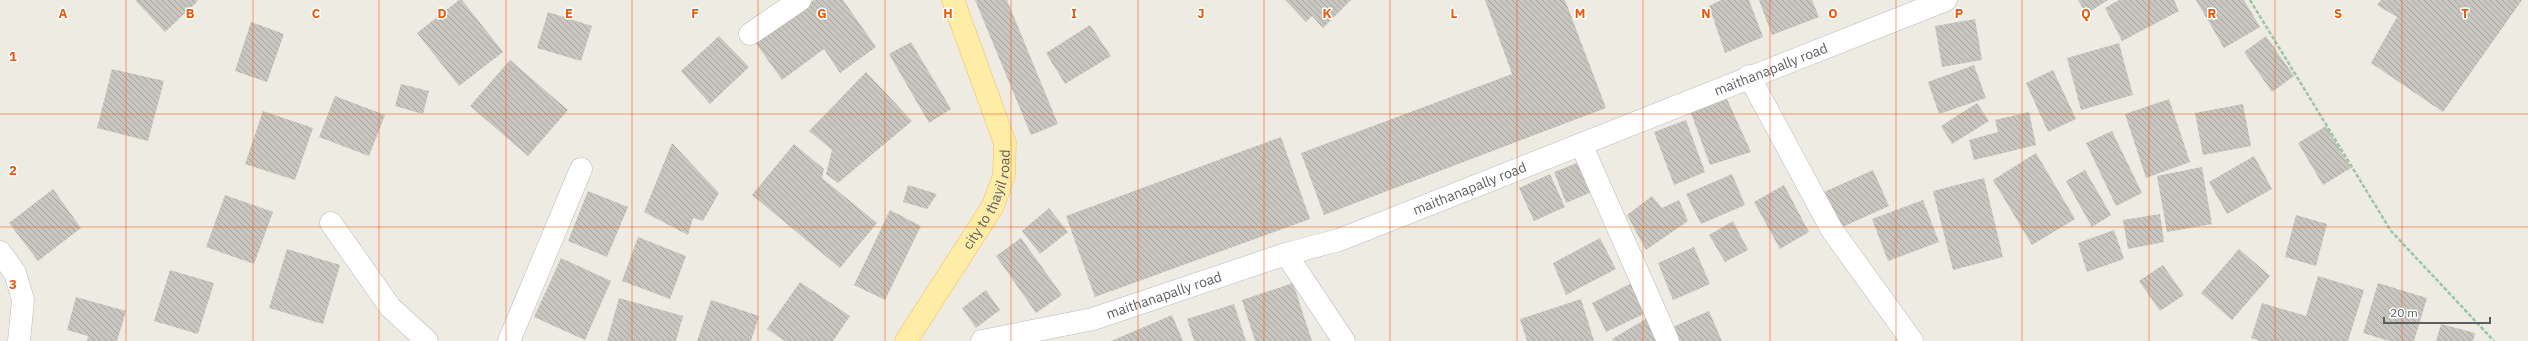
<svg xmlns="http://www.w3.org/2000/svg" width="2528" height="341" viewBox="0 0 2528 341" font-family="'IBM Plex Sans',sans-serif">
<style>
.building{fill:url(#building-back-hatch)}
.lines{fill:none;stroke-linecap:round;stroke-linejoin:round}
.minor-casing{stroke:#b6b9bd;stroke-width:23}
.major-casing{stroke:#f2bf58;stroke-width:23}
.path{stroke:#98c7a3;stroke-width:2.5;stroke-dasharray:4 2;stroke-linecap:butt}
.minor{stroke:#fff;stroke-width:22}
.major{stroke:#ffeca7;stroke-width:22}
.grid{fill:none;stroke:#e8590c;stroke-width:1;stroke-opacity:0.55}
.labels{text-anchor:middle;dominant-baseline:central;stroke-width:3;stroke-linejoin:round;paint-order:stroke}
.street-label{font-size:14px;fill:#5b5f64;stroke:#fff}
.grid-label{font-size:13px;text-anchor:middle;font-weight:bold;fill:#e8590c;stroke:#fff;stroke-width:3;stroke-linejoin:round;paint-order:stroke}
</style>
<defs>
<pattern id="building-back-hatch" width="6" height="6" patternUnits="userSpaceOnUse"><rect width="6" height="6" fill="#c9c6c0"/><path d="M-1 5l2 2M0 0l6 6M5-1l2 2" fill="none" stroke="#a6a4a0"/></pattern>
</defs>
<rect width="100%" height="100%" fill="#eeebe3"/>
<g class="building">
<polygon points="135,0 197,0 198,1 165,32"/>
<polygon points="459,0 462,0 503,52 459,86 417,33"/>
<polygon points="814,0 843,0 876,47 840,73 824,49 782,80 755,42"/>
<polygon points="975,0 1007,0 1058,124 1031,135"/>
<polygon points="1285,0 1351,0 1323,28 1312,16 1306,22"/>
<polygon points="1485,0 1565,0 1606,108 1324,215 1301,153 1512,74"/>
<polygon points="1721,0 1749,0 1763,37 1725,53 1709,6"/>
<polygon points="1759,0 1812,0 1819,17 1772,35"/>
<polygon points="2078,0 2108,0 2086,14"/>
<polygon points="2119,0 2174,0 2179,11 2122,41 2105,8"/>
<polygon points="2196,0 2244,0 2260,27 2224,48"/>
<polygon points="2381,0 2522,0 2443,112 2371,63 2397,17 2377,5"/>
<polygon points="548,12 592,26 581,61 537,48"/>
<polygon points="1975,19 1982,60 1942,67 1935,26"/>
<polygon points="251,22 284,34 267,82 235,71"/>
<polygon points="1090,25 1111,56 1065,84 1046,53"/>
<polygon points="719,36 749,67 710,104 681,71"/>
<polygon points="2266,36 2294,76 2272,92 2244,52"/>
<polygon points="911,42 951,109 929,123 889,54"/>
<polygon points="2119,43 2133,95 2081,110 2067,58"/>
<polygon points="510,60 568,110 528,156 470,106"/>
<polygon points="1974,65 1986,98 1939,114 1928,82"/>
<polygon points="112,69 164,81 148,141 97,128"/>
<polygon points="2053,70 2076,119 2048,132 2026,83"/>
<polygon points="866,72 912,121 838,183 826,174 832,150 809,131"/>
<polygon points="401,84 429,91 423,114 395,106"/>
<polygon points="335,96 385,115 369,156 319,137"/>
<polygon points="1727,99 1751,152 1710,165 1691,113"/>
<polygon points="2169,99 2190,162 2146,178 2125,114"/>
<polygon points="1977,103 1989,121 1952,144 1941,126"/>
<polygon points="2243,104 2251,146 2203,155 2195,113"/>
<polygon points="263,111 313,128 295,180 245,164"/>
<polygon points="2029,112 2036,145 1974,160 1969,140 1998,132 1995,120"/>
<polygon points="1686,120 1705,172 1674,185 1654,132"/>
<polygon points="2326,126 2351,168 2323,185 2298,143"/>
<polygon points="2112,131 2142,193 2116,206 2086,143"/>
<polygon points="1281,137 1310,219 1095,297 1066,216"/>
<polygon points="672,143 719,193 703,221 693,218 688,235 644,212"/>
<polygon points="794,144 824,169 822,178 877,223 840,268 752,195"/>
<polygon points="2036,153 2075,219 2032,245 1993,180"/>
<polygon points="2254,156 2272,189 2227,214 2209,182"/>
<polygon points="1582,161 1594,191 1566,203 1554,172"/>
<polygon points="2202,167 2212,224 2167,232 2157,176"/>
<polygon points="1873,170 1889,206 1838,229 1822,193"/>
<polygon points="2085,170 2111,215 2092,227 2066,181"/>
<polygon points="1550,174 1565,207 1534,221 1519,188"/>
<polygon points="1732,174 1745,205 1701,224 1686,194"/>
<polygon points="1984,178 2003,257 1953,270 1933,191"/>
<polygon points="908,185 937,194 927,209 903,202"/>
<polygon points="1784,185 1809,232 1780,249 1754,202"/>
<polygon points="53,189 81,228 38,261 9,223"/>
<polygon points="588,191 628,207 607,257 568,241"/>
<polygon points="225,195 273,212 254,264 206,247"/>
<polygon points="1652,196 1662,208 1679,200 1688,221 1646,250 1627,215"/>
<polygon points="1923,200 1939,242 1888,261 1872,219"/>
<polygon points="1049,208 1068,232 1040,254 1022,231"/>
<polygon points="890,210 921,226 885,300 854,285"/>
<polygon points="2160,214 2164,242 2128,249 2123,220"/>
<polygon points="2296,215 2327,224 2316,266 2285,257"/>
<polygon points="1733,221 1748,250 1725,262 1709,235"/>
<polygon points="2114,230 2124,259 2087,272 2078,243"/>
<polygon points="638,237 686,256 670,299 622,281"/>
<polygon points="1021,238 1062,295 1036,313 996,256"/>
<polygon points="1600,238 1616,269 1566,295 1553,263"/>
<polygon points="1694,247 1710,284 1673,300 1658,263"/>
<polygon points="287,249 340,265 323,324 269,308"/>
<polygon points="2239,249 2270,276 2232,320 2201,293"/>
<polygon points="561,258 611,281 585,340 534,317"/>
<polygon points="2163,265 2184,295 2160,311 2139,281"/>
<polygon points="170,270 214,283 198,334 154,321"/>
<polygon points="2318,276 2364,290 2348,341 2260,341 2251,338 2262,303 2306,316"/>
<polygon points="800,282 850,316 833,341 785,341 767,329"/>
<polygon points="1634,282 1648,312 1606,332 1592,303"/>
<polygon points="1293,283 1312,341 1255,341 1242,300"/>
<polygon points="2378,283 2427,298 2414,341 2389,341 2363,333"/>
<polygon points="986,290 1000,310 976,328 962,308"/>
<polygon points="76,297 126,311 117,341 87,341 88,336 67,330"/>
<polygon points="619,298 683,316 676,341 607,341"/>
<polygon points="1581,299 1594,341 1527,341 1520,319"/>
<polygon points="711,300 759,316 751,341 697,341"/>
<polygon points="1234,304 1246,341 1194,341 1187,319"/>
<polygon points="1709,311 1722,341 1674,341 1668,329"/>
<polygon points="1172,315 1183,341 1111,341"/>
<polygon points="1649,317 1659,341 1613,341 1612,339"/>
<polygon points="2441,324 2475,333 2473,341 2436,341"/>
</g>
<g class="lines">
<g class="minor-casing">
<g id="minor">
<polyline points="750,34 800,0"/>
<polyline points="1749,76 1832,230 1912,341"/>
<polyline points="1581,144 1668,341"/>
<polyline points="331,223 390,307 427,341"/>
<polyline points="0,252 15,273 23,300 19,341"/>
<polyline points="1286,254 1344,341"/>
<polyline points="509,341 581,169"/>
<path id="s1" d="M982 341 1093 319 1286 254 1339 240 1946 0"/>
</g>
</g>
<g class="major-casing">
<g id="major">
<path id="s2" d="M906 341 993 206 1004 175 1005 143 953 0"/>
</g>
</g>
<polyline class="path" points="2250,0 2391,231 2494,341"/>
<use href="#minor" class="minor"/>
<use href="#major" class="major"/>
</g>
<path class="grid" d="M126 0V341M253 0V341M379 0V341M506 0V341M632 0V341M758 0V341M885 0V341M1011 0V341M1138 0V341M1264 0V341M1390 0V341M1517 0V341M1643 0V341M1770 0V341M1896 0V341M2022 0V341M2149 0V341M2275 0V341M2402 0V341M0 114H2528M0 227H2528"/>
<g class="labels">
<g class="street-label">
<text stroke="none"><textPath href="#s1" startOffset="836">maithanapally road</textPath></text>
<text stroke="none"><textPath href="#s1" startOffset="512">maithanapally road</textPath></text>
<text stroke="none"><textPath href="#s2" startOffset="165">city to thayil road</textPath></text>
<text stroke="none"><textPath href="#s1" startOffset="188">maithanapally road</textPath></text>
</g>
</g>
<g class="grid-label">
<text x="63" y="18">A</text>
<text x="190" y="18">B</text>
<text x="316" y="18">C</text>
<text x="442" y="18">D</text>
<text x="569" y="18">E</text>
<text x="695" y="18">F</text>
<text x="822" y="18">G</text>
<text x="948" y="18">H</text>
<text x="1074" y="18">I</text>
<text x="1201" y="18">J</text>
<text x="1327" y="18">K</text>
<text x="1454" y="18">L</text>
<text x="1580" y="18">M</text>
<text x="1706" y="18">N</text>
<text x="1833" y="18">O</text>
<text x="1959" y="18">P</text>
<text x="2086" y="18">Q</text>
<text x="2212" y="18">R</text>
<text x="2338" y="18">S</text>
<text x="2465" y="18">T</text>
<text x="13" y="61">1</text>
<text x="13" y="175">2</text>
<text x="13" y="289">3</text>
</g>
<path d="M2384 317v6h106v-6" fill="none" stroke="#5b5f64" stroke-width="2"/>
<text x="2390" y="317" font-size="12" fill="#5b5f64" stroke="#ffffff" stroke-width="3" paint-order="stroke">20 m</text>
</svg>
